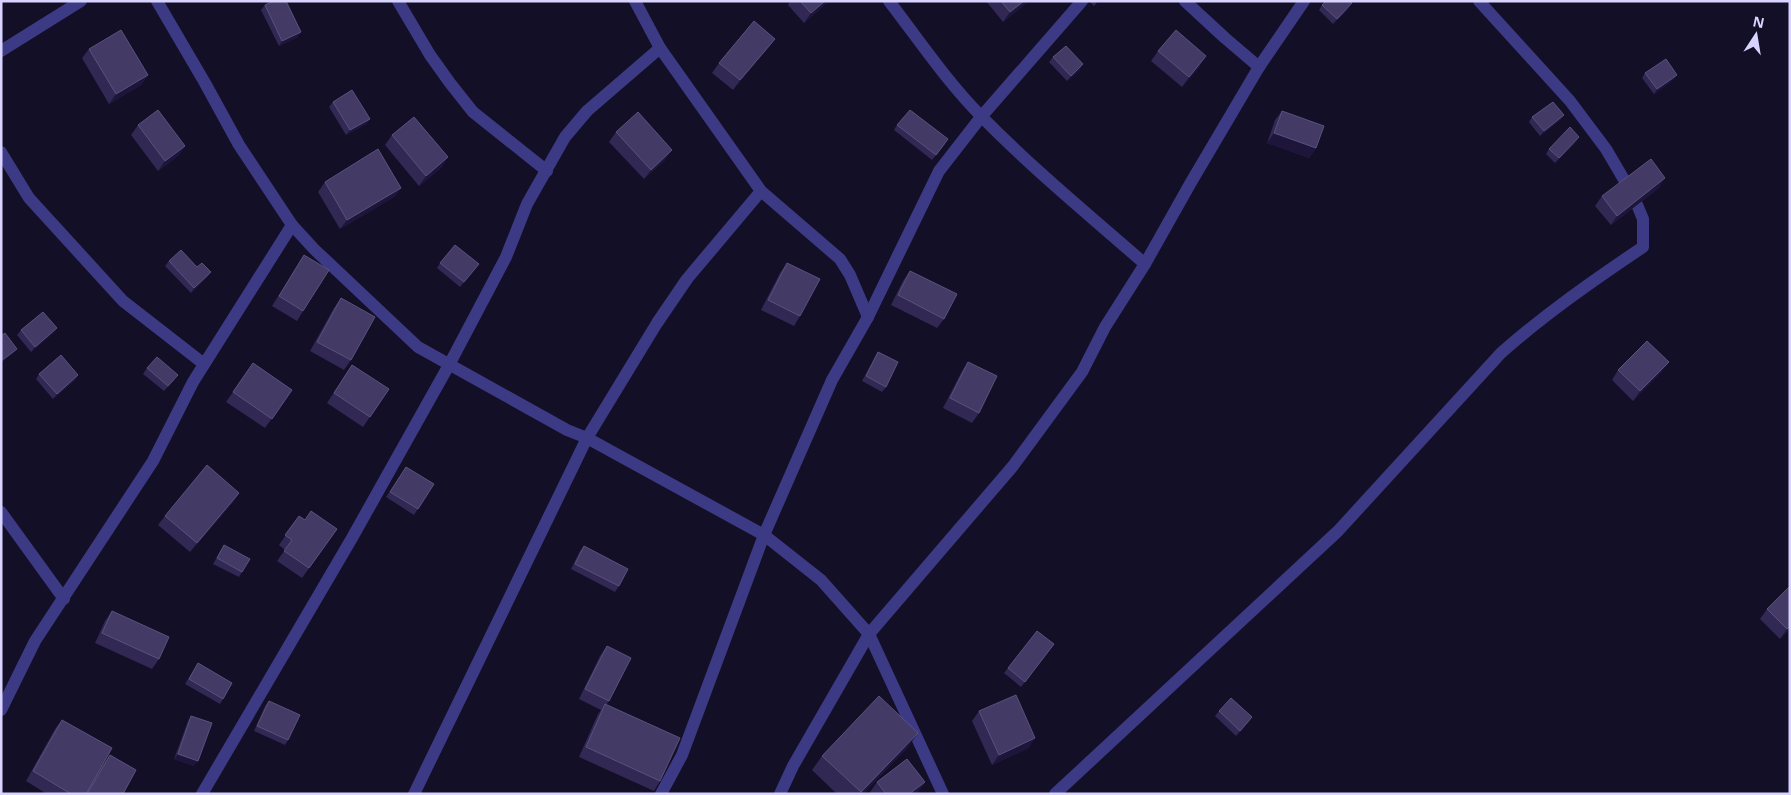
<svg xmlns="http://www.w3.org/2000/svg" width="1791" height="795" viewBox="0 0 1791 795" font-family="'Open Sans',sans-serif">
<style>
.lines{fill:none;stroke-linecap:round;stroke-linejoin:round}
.minor{stroke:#3d3a85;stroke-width:12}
.wall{fill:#312854}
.shaded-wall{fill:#1d163a}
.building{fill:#433a66;stroke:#5a527e}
</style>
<rect width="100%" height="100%" fill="#130f26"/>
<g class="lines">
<g class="minor">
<polyline points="157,1 205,83 239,145 292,225 314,249 418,347 567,430 587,438 764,535 821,580 869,634 943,794"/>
<polyline points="398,1 430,55 450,83 473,112 547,171"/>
<polyline points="635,1 660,48 761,191 840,259 850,275 868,317"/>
<path d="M889 1C919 40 947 82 982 117 1033 169 1090 216 1145 264"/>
<polyline points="1185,1 1225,38 1259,67"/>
<polyline points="1,51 81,1"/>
<polyline points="1,152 29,198 123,301 204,364"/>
<polyline points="1,512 64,599"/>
<polyline points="1,710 35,641 153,461 193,382 292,225"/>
<polyline points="202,794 352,538 449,365 506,257 527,204 565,137 587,111 660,48"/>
<polyline points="414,794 587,438 657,323 687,279 761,191"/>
<polyline points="661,794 682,755 764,535 832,380 868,317 939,171 981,117 1082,1"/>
<polyline points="780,794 793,766 869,634 1013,466 1082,372 1105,327 1145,264 1190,184 1259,67 1304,1"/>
<path d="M1055 794 1338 531 1501 353C1545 314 1594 280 1643 247V219L1633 195 1606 149 1570 101 1479 1"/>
</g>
</g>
<g class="wall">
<polygon points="790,1 829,1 804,23 788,5"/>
<polygon points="986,1 1029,1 1003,22"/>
<polygon points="1089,1 1098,1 1094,6"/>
<polygon points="265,5 298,37 279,46 261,10"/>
<polygon points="1322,5 1348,9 1333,24 1319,10"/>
<polygon points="775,39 768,48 733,90 712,73 719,63"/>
<polygon points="89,49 148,75 141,85 109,104 82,58"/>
<polygon points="1158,51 1200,66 1182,87 1151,61"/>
<polygon points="1053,57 1080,70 1067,81 1049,62"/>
<polygon points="1645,73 1677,75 1673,80 1654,94 1642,78"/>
<polygon points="333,102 370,119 366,124 346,135 329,107"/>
<polygon points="1282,111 1316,148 1309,158 1267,143 1275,120"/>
<polygon points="1564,115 1560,120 1540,136 1529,122 1532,117"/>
<polygon points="138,125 185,146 178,156 158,171 131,135"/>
<polygon points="897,125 945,144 932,160 894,130"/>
<polygon points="616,132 665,160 644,179 609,142"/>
<polygon points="392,135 442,167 419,186 385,145"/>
<polygon points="1579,137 1576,142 1555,163 1546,154 1549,149"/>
<polygon points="325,182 401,188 394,197 340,229 318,192"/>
<polygon points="1659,188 1611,225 1595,206 1602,196"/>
<polygon points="304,255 303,311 297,321 272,306"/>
<polygon points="169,261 197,267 211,272 207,277 191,293 165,266"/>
<polygon points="440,263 479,264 460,287 437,268"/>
<polygon points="787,263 800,316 794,326 761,310 780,273"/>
<polygon points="910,271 944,319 937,328 891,305 903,281"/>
<polygon points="341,298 351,360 344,370 310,351 334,308"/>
<polygon points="57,328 53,333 31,352 17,335 21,330"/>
<polygon points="878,352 886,387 882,392 862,381 875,357"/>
<polygon points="968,362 979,413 972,423 943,408 962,371"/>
<polygon points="253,363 292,390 265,428 226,402"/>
<polygon points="352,365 389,389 363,427 327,403"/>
<polygon points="147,368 174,380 164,391 143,374"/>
<polygon points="1618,370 1662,371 1633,401 1612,380"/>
<polygon points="39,374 78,375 75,380 53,399 36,379"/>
<polygon points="406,467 434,484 414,515 386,497"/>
<polygon points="239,493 233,502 190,552 158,525 165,516"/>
<polygon points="299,516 305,520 337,529 302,578 277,561 285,550 279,545"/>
<polygon points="224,545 242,572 239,577 213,564"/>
<polygon points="584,546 619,586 615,592 571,569 580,551"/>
<polygon points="1790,586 1790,629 1780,639 1760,619 1767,609"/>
<polygon points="112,611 159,659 152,669 95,643 105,621"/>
<polygon points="1054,644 1021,687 1004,673 1008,668"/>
<polygon points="607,646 609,701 606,705 660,781 654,791 579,757 598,714 601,710 579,699 600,656"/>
<polygon points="198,663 223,699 220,704 185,684"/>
<polygon points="269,701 288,740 285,745 254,731 265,706"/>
<polygon points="979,711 1029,748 992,765 972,721"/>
<polygon points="1219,711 1249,722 1236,736 1215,716"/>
<polygon points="191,716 194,766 174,759 188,721"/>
<polygon points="62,720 86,794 47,794 26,781 55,729"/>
<polygon points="908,747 863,794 837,794 812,770 822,756"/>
<polygon points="110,755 123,794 86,794 103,765"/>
<polygon points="877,782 925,782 918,792 916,794 872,794 870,792"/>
</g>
<g class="shaded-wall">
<polygon points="825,1 829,1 804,23 811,13"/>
<polygon points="1024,1 1029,1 1003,22 1010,12"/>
<polygon points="1352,3 1348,9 1333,24 1337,19"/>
<polygon points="301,32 298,37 279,46 282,41"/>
<polygon points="775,39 768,48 733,90 740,80"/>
<polygon points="1206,56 1200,66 1182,87 1189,77"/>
<polygon points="1083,64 1080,70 1067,81 1071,76"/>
<polygon points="148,75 141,85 109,104 116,94"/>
<polygon points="1677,75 1673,80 1654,94 1657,89"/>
<polygon points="1564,115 1560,120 1540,136 1544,131"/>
<polygon points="370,119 366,124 346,135 350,130"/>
<polygon points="1274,133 1316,148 1309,158 1267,143"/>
<polygon points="1579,137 1576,142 1555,163 1559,158"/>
<polygon points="185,146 178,156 158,171 165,161"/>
<polygon points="672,150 665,160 644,179 651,170"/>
<polygon points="448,157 442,167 419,186 426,176"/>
<polygon points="1665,178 1659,188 1611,225 1617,216"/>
<polygon points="401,188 394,197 340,229 347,220"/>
<polygon points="211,272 207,277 191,293 194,288"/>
<polygon points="57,328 53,333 31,352 35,347"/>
<polygon points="17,349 13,354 1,363 1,361"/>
<polygon points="1669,362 1662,371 1633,401 1640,391"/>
<polygon points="78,375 75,380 53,399 57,394"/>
<polygon points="239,493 233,502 190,552 197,543"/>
<polygon points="1790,626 1790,629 1780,639 1787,629"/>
<polygon points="1252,717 1249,722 1236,736 1240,731"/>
<polygon points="918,733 908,747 863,794 860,794"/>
<polygon points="1035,738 1029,748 992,765 999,755"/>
<polygon points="178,754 198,761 194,766 174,759"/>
<polygon points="925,782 918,792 916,794 909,794"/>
</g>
<g class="building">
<polygon points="273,1 286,1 301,32 282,41 265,5"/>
<polygon points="800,1 825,1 811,13"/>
<polygon points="1001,1 1024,1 1010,12"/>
<polygon points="1326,1 1350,1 1352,3 1337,19 1322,5"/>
<polygon points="754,21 775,39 740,80 719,63"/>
<polygon points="121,30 148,75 116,94 89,49"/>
<polygon points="1176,30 1206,56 1189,77 1158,51"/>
<polygon points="1066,46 1083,64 1071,76 1053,57"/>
<polygon points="1666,59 1677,75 1657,89 1645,73"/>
<polygon points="352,90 370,119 350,130 333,102"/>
<polygon points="1553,102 1564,115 1544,131 1532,117"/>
<polygon points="158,110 185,146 165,161 138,125"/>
<polygon points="910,110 948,139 936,155 897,125"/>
<polygon points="1282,111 1324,126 1316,148 1274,133"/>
<polygon points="638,112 672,150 651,170 616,132"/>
<polygon points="414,117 448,157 426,176 392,135"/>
<polygon points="1570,127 1579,137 1559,158 1549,149"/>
<polygon points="378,149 401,188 347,220 325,182"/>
<polygon points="1651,159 1665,178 1617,216 1602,196"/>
<polygon points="455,245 479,264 464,282 440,263"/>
<polygon points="181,250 197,267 202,263 211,272 194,288 169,261"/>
<polygon points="304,255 329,270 303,311 279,296"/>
<polygon points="787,263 820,279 800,316 768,300"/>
<polygon points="910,271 957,294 944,319 898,295"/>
<polygon points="341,298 375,317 351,360 317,342"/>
<polygon points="43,312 57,328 35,347 21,330"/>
<polygon points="5,333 17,349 1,361 1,336"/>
<polygon points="1647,341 1669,362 1640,391 1618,370"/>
<polygon points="878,352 898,362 886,387 866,376"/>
<polygon points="61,355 78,375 57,394 39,374"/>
<polygon points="157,357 178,375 168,386 147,368"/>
<polygon points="968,362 997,376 979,413 950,398"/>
<polygon points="253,363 292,390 272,419 233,392"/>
<polygon points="352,365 389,389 370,417 334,393"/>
<polygon points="207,465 239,493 197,543 165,516"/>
<polygon points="406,467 434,484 418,509 390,492"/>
<polygon points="311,511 337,529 309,568 284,551 292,540 285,535 299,516 305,520"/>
<polygon points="224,545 250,559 242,572 217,558"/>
<polygon points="584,546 628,569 619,586 575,564"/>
<polygon points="1790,586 1790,626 1787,629 1767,609"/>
<polygon points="112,611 169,637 159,659 102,633"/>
<polygon points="1037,631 1054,644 1025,682 1008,668"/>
<polygon points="607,646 631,658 609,701 585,689"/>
<polygon points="198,663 232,683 223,699 189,679"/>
<polygon points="1016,695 1035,738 999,755 979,711"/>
<polygon points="879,696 918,733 861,792 822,756"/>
<polygon points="1231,698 1252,717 1240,731 1219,711"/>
<polygon points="269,701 300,715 288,740 257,726"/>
<polygon points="605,704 680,738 660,781 586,747"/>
<polygon points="191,716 212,723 198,761 178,754"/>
<polygon points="62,720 112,748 86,794 71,794 33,771"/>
<polygon points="110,755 136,770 123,794 87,794"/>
<polygon points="907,759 925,782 909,794 886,794 877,782"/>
</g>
<rect width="1791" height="795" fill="none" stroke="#d9d4ff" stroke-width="5"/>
<g transform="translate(1756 35) rotate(12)" stroke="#130f26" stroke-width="4" paint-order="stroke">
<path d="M0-4L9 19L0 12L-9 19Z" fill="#d9d4ff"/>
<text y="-8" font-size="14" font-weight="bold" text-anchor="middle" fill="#d9d4ff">N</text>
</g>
</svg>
